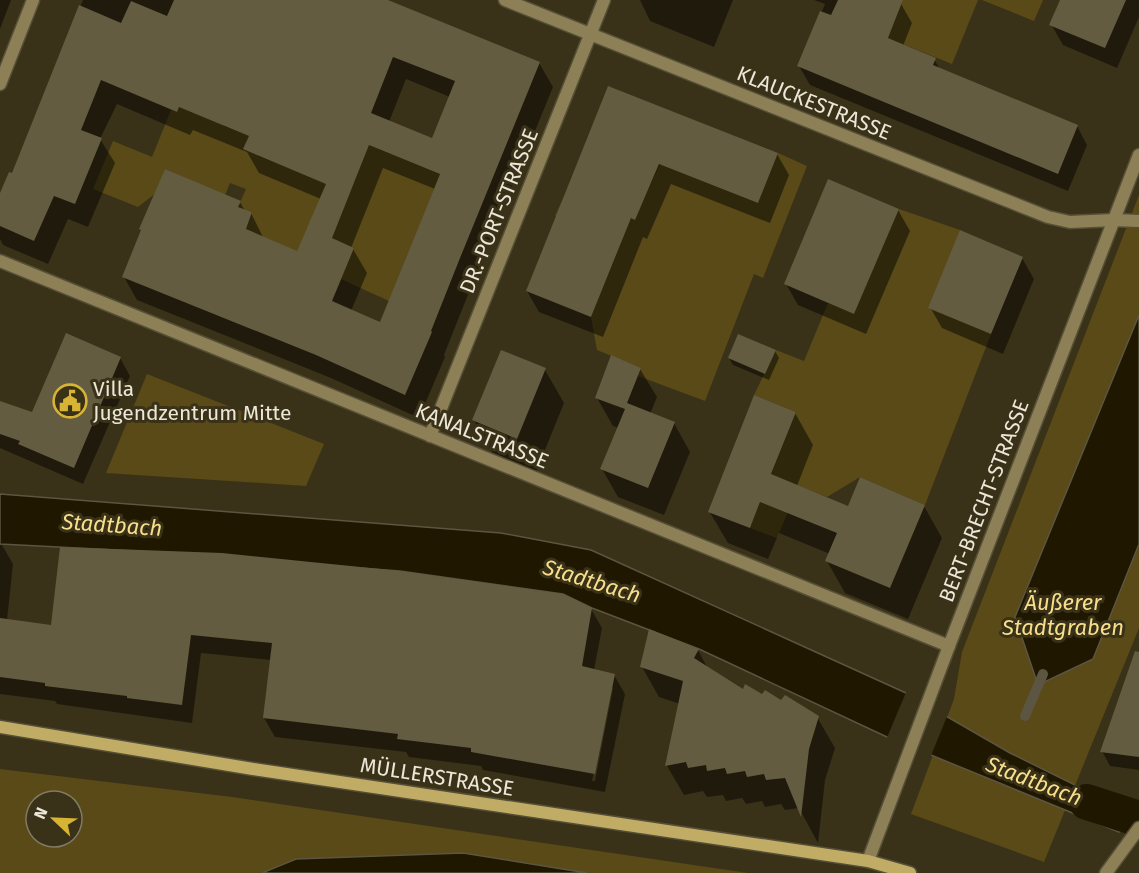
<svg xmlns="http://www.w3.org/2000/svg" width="1139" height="873" viewBox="0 0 1139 873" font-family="'Fira Sans',sans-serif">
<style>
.green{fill:#594a18;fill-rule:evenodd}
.water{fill:#1f1700;stroke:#5c5541;stroke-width:1.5}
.pier{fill:#3a3218}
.shadow{fill:#0007;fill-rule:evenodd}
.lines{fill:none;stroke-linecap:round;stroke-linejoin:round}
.stream{stroke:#5c5541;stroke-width:10}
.canal{stroke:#1f1700;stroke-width:36}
.building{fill:#645c40;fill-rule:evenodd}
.lane-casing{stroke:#564f37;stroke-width:15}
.street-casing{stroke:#564f37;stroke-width:15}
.secondary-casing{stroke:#564f37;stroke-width:15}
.lane{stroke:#8d8056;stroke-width:12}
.street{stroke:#8d8056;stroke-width:12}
.secondary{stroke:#c1ac66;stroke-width:12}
.labels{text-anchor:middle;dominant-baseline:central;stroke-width:6;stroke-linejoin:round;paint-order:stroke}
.street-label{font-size:21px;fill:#ece7d8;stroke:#3a3218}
.poi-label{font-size:21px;fill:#ece7d8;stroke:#3a3218;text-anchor:start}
.water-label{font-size:22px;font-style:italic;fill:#f8df8c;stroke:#3a3218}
</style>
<rect width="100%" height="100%" fill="#3a3218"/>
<g class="green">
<polygon points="894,0 978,0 952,64 888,38 902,3"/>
<polygon points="982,0 1043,0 1034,21"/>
<polygon points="194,73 224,126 264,142 258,156 350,193 369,145 440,174 389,301 341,279 354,248 307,228 294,259 246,229 252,212 238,207 246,189 230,183 212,227 190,180 165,169 156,193 138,207 93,189 113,141 152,157 171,110 177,112"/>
<polygon points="778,153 807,166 763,278 754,274 705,401 638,376 641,368 597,350 591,317 621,243 555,216 567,190 635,219 660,164 758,203"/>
<polygon points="1139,195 1139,628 1044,862 911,814 954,699 962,652"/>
<polygon points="899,209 960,230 991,334 925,505 860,477 827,497 799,486 777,538 750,528 796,412 754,395 776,350 804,361 828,303 854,314"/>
<polygon points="147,374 324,444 306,486 106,473"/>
<path d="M0 769 232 797 748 873H0ZM36 801H72V837H36Z"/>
</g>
<g class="water">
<polygon points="1139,315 1139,544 1093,659 1038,685 1015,617"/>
<polygon points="0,494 501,533 591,550 906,693 1010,753 1077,786 1139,806 1139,810 1119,832 887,737 699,649 592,608 563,594 400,571 136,551 0,544"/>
<polygon points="463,853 587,873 262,873 296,859"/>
</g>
<polygon class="pier" points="907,690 948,714 930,758 886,740"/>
<g class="shadow">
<polygon points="0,0 11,0 0,29"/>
<path d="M83 0H382L539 63 553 87 473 282 444 355 445 357 419 418 331 378 137 300 124 277 240 202 245 211 251 213 264 239 298 253 321 199 259 173 247 152 193 130 190 135 117 104 100 139 115 163 88 227 68 219 48 264 3 245 0 239V197L13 174ZM406 79 450 97 433 140 389 122ZM383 168 435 189 381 324 351 311 367 273 353 249 351 248Z"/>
<polygon points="640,0 733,0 714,47 650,21"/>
<polygon points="814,0 901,0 901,4 912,23 903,46 934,59 941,71 1077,126 1087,145 1068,191 810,85 799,66 825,4"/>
<polygon points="1062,0 1139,0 1139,17 1117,68 1063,45 1051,24"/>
<polygon points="609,88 777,154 789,175 770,223 671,184 647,239 643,237 603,337 539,312 527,291"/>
<polygon points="898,210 910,231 866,334 798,305 786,284"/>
<polygon points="1022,258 1034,279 1003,354 942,328 930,307"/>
<polygon points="775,351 779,358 769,380 733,365 729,358"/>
<polygon points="120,358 130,376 83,484 0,448 0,402 33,414"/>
<polygon points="640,369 657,397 650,414 674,423 690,452 664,515 618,497 602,469 619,428 613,426 597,398"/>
<polygon points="545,370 564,403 536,472 493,454 474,420"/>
<polygon points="795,413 813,445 797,486 849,508 924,506 942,538 908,619 845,593 827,561 830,554 779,533 768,559 728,543 709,511"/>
<path d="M0 545H2L13 564 7 620 53 627 591 609 602 628 594 670 614 675 625 694 605 792 483 770 481 766 409 757 406 752 275 737 264 718 271 660 201 653 192 723 57 704 55 701 0 694ZM610 688H613L595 781H592Z"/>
<polygon points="698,650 708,669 743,692 782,702 817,717 835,748 825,780 818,843 799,808 785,810 781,804 765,807 762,801 746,804 742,798 726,801 723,795 707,797 703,791 684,795 667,766 680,704 659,697 642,667"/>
<polygon points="1139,653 1139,770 1110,766 1102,751"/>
</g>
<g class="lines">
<polyline class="stream" points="1025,716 1043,674"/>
<polyline class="canal" points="1087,802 1139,819"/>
</g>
<g class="building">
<path d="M174 0H388L540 62 460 258 431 331 432 332 405 395 316 355 122 277 141 230 139 229 165 169 241 201 238 207 252 212 246 229 297 251 326 184 243 149 249 136 179 107 177 112 101 80 81 130 102 138 75 204 54 196 34 241 0 226V193L9 172 12 173 79 5 121 23 131 1 167 16ZM393 57 455 81 432 138 371 113ZM369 145 440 174 380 322 332 301 354 248 332 238Z"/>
<polygon points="838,0 903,0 888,38 936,58 933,65 1078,125 1058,174 797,66 820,11 831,15"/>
<polygon points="1060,0 1126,0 1105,48 1049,25"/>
<polygon points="608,86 778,153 758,203 659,164 635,220 631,218 591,317 526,291"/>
<polygon points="828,179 899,209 854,314 784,284"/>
<polygon points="960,230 1023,257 991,334 928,308"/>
<polygon points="66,333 121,357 74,468 18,444 20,441 0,434 0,401 32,412"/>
<polygon points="738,334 776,350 765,374 728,358"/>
<polygon points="501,350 546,368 517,439 472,420"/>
<polygon points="611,355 641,368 627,403 675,422 648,488 600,469 625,409 595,398"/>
<polygon points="754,395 796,412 771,474 848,506 860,477 925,505 890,588 825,561 837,533 760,502 750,528 708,512"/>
<polygon points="60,547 222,553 400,571 563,594 592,608 582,666 615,674 595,774 471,752 471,748 397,739 398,734 263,718 272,643 191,635 182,705 127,698 127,696 45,686 45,683 0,677 0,618 51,625"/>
<polygon points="649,629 699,649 694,658 743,689 745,684 762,694 765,690 781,700 785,695 819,716 809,749 801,817 785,778 766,780 764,774 747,777 745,771 727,774 725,768 707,771 706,765 688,768 686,762 665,766 683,681 640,667"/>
<polygon points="1135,651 1139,652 1139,757 1100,752"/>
</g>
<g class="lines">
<g class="lane-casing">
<polyline id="lane" points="1106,873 1139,828"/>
</g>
<g class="street-casing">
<g id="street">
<polyline points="505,0 1048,217 1070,222 1113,220 1139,221"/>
<polyline points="0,84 33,0"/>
<polyline points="0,261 949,646"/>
<polyline points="430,436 604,0"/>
<polyline points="868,861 949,646 1139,155"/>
</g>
</g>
<g class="secondary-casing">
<polyline id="secondary" points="0,727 253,769 868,861 910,873"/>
</g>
<use href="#lane" class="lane"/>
<use href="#street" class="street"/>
<use href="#secondary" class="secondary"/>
</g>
<defs>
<g id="civic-ring" transform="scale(1.725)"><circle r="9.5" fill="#3a3218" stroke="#d7b434" stroke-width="1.5"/><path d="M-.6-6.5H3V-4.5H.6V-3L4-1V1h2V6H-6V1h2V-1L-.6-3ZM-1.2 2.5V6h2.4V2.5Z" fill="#d7b434"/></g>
</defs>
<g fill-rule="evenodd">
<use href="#civic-ring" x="70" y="401"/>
</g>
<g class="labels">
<g class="street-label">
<text transform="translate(814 103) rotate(22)">KLAUCKESTRASSE</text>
<text transform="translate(499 211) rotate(-68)">DR.-PORT-STRASSE</text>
<text transform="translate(482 436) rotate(22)">KANALSTRASSE</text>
<text transform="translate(984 501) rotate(-69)">BERT-BRECHT-STRASSE</text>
<text transform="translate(437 777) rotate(9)">MÜLLERSTRASSE</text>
</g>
<g class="poi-label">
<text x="93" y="389">Villa<tspan x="93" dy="24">Jugendzentrum Mitte</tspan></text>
</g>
<g class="water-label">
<text transform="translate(112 525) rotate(4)">Stadtbach</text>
<text transform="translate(592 581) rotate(17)">Stadtbach</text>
<text x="1063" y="602">Äußerer<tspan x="1063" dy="25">Stadtgraben</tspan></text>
<text transform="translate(1034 781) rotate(21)">Stadtbach</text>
</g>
</g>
<g transform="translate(54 819) rotate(293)"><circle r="28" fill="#3a3218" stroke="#817a65" stroke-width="1.5"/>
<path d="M0-4.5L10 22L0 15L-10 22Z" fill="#d7b434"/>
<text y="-9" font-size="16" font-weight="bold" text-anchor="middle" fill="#ece7d8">N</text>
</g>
</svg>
